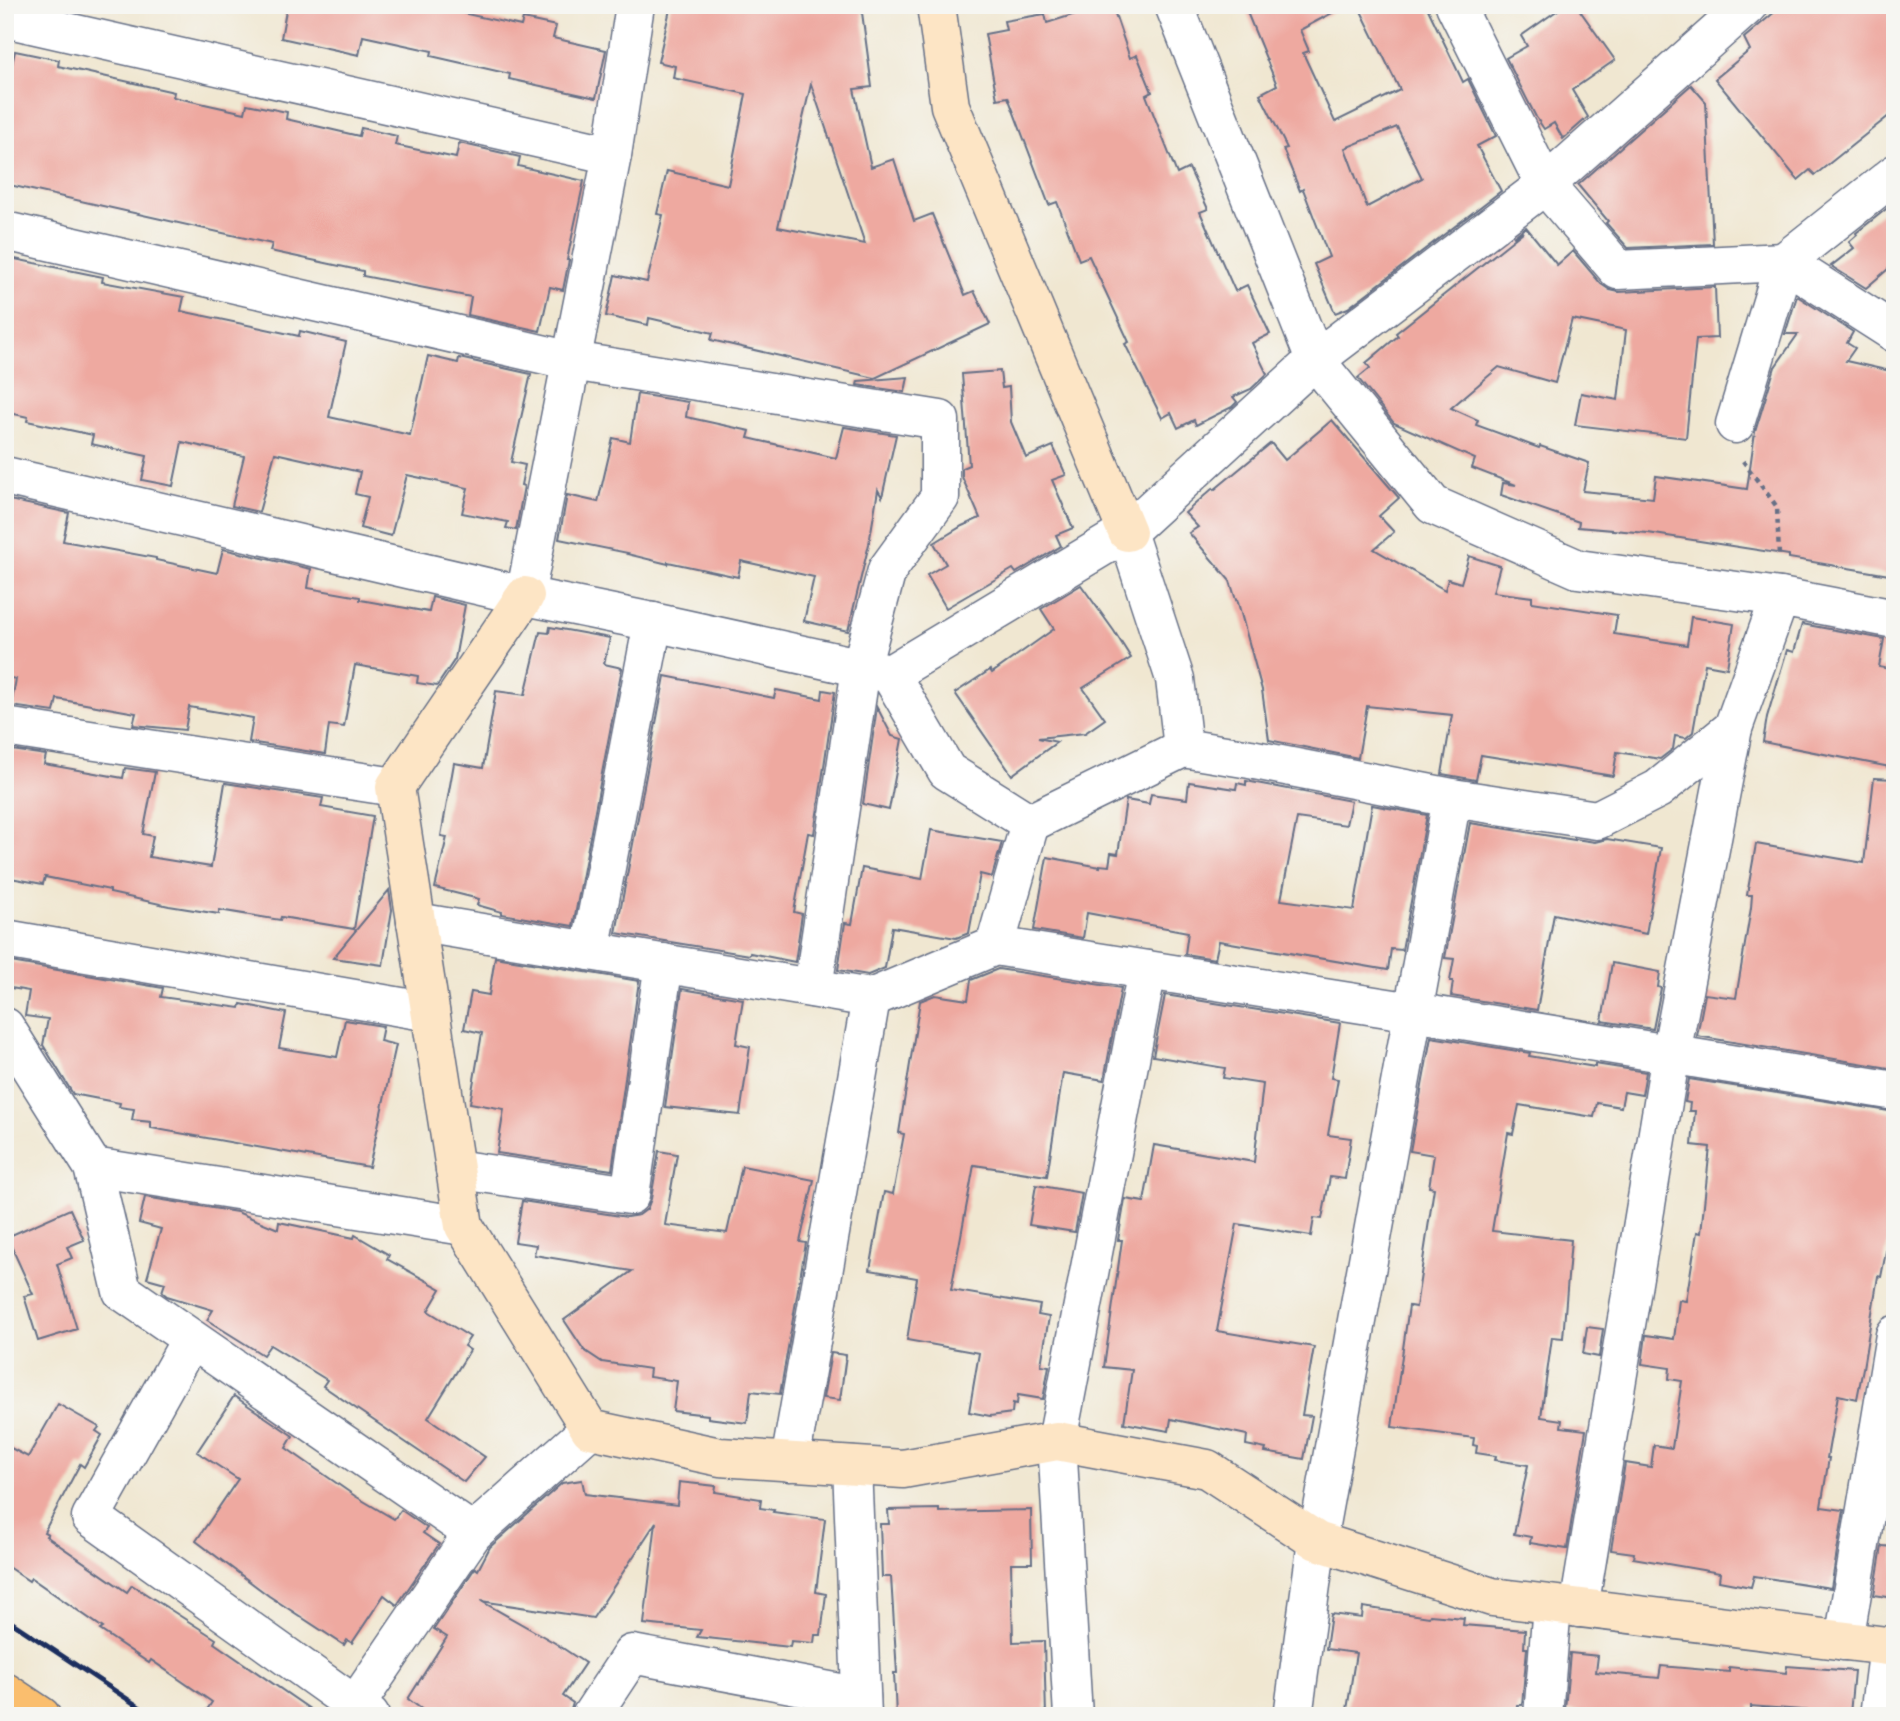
<svg xmlns="http://www.w3.org/2000/svg" width="1900" height="1721" viewBox="0 0 1900 1721" font-family="Caveat,sans-serif">
<style>
.building{fill:#eea9a0;fill-rule:evenodd}
.lines{fill:none;stroke-linecap:round;stroke-linejoin:round}
.street-casing{stroke:#666f86;stroke-width:41}
.secondary-casing{stroke:#666f86;stroke-width:41}
.primary-casing{stroke:#666f86;stroke-width:41}
.path{stroke:#666f86;stroke-width:4.5;stroke-dasharray:5 5;stroke-linecap:butt}
.street{stroke:#fff;stroke-width:38}
.secondary{stroke:#fde5c5;stroke-width:38}
.primary{stroke:#fabe6e;stroke-width:38}
.rail{stroke:#1b2f5e;stroke-width:5}
</style>
<rect width="100%" height="100%" fill="#f6f6f2"/>
<filter id="ink" filterUnits="userSpaceOnUse"><feTurbulence type="fractalNoise" baseFrequency=".0143" numOctaves="2"/><feDisplacementMap in="SourceGraphic" scale="14" xChannelSelector="R" yChannelSelector="G"/><feConvolveMatrix kernelMatrix="1 2 1 2 8 2 1 2 1" color-interpolation-filters="sRGB"/></filter>
<filter id="wash" filterUnits="userSpaceOnUse"><feTurbulence type="fractalNoise" baseFrequency=".00686" numOctaves="4" result="noise"/><feDisplacementMap in="SourceGraphic" scale="28" xChannelSelector="R" yChannelSelector="G"/><feGaussianBlur stdDeviation="1.57" result="paint"/><feColorMatrix in="noise" values="0 0 0 0 0 0 0 0 0 0 0 0 0 0 0 0 0 1.4 0 .05"/><feComposite in="paint" operator="in"/></filter>
<g filter="url(#wash)">
<rect width="100%" height="100%" fill="#f0e7d1"/>
<g id="blocks">
<g class="building">
<polygon points="287,5 426,5 521,26 523,19 556,26 553,38 606,50 596,98 509,79 510,74 431,56 432,51 363,36 359,55 281,38"/>
<path d="M671 5H861L872 87 854 89 871 167 894 159 914 221 932 214 965 295 974 291 990 324 875 378 711 340 713 333 649 318 648 325 606 316 615 275 647 282 663 215 657 214 667 171 728 185 746 94 673 78 675 66 658 62ZM811 84 865 244 778 227Z"/>
<polygon points="1104,5 1112,5 1130,58 1137,55 1152,92 1146,95 1177,174 1189,168 1208,209 1200,212 1235,291 1247,285 1270,334 1252,343 1267,374 1251,389 1233,397 1237,402 1232,407 1196,425 1194,420 1178,428 1171,413 1162,418 1125,344 1129,342 1089,256 1079,260 1057,202 1049,205 1008,97 997,99 985,34 1006,30 1004,21 1045,14 1047,23"/>
<path d="M1244 5H1347L1300 30 1309 51 1303 53 1335 122 1400 90 1358 5H1426L1463 82 1468 79 1496 136 1477 146 1501 191 1348 308 1335 313 1314 264 1329 257 1303 189 1300 191 1283 149 1287 148 1260 94 1277 85ZM1397 127 1422 178 1367 207 1345 148Z"/>
<polygon points="1565,5 1576,5 1615,60 1572,90 1588,117 1563,139 1554,123 1544,129 1536,117 1506,58 1527,46 1521,36"/>
<polygon points="1783,5 1895,5 1895,111 1815,175 1810,170 1798,180 1715,79 1750,50 1744,38"/>
<polygon points="15,51 59,60 58,66 174,92 173,97 245,113 247,104 287,112 286,119 359,136 361,128 397,136 395,145 456,158 459,143 520,157 518,166 584,181 567,260 569,260 563,290 550,287 540,331 468,315 471,297 363,276 363,271 270,251 272,244 5,184 5,96"/>
<polygon points="1691,85 1706,102 1713,244 1628,248 1606,223 1608,221 1578,185"/>
<polygon points="1895,202 1895,263 1866,288 1831,266 1854,248 1849,242 1857,235 1856,233"/>
<polygon points="1526,227 1557,265 1573,251 1601,284 1610,290 1619,292 1715,287 1717,338 1696,339 1686,438 1575,425 1581,393 1618,400 1626,330 1572,319 1555,383 1499,367 1451,408 1478,420 1476,425 1539,448 1540,446 1589,463 1583,491 1653,498 1656,476 1747,489 1755,432 1775,367 1798,334 1785,334 1797,296 1853,332 1847,343 1855,348 1846,361 1895,372 1895,576 1789,558 1789,555 1648,533 1578,527 1579,522 1501,495 1503,483 1516,485 1472,468 1475,459 1394,423 1358,378 1370,368 1366,363 1398,336 1396,333 1523,232 1513,237"/>
<polygon points="5,257 103,277 102,282 184,297 181,311 299,336 300,331 346,342 329,417 410,435 428,356 458,363 459,358 531,374 511,462 525,465 521,485 524,486 516,530 506,528 508,522 462,513 468,488 407,475 391,536 360,528 368,497 355,494 360,472 275,453 259,512 232,506 244,456 182,442 173,486 142,480 147,456 91,444 93,435 27,421 28,417 5,412"/>
<polygon points="1000,371 1002,388 1009,387 1011,422 1026,458 1053,446 1066,475 1052,480 1073,528 1056,535 1061,546 1016,573 1013,569 946,608 927,575 946,564 934,543 962,526 980,518 962,477 962,468 969,465 962,374"/>
<polygon points="908,377 905,392 857,385 858,381"/>
<polygon points="637,394 688,402 686,417 750,431 748,438 836,458 844,427 896,435 882,497 878,490 869,544 848,631 804,621 814,577 741,561 738,577 668,562 668,564 627,554 628,553 559,539 567,495 598,502 613,438 630,442"/>
<polygon points="1332,420 1399,498 1379,516 1394,532 1374,549 1445,590 1448,579 1461,583 1469,556 1500,566 1493,592 1532,597 1532,602 1617,615 1614,634 1687,645 1691,617 1734,624 1727,668 1705,664 1693,732 1686,738 1675,736 1673,749 1660,759 1617,752 1613,776 1481,755 1476,780 1442,774 1452,715 1367,706 1358,758 1269,740 1262,690 1237,599 1236,600 1230,581 1189,533 1198,527 1185,513 1213,488 1214,490 1271,443 1285,460"/>
<polygon points="5,499 69,513 63,541 156,558 156,560 217,573 223,549 311,569 308,588 360,597 360,600 429,612 432,597 465,605 455,659 437,686 417,683 418,676 355,665 344,727 329,725 325,754 249,742 253,718 189,707 185,730 133,725 136,713 57,699 54,712 11,706 16,679 5,677"/>
<polygon points="1081,585 1114,631 1131,658 1083,688 1105,719 1085,733 1038,738 1057,742 1012,775 955,693 990,670 992,673 1054,629 1041,609"/>
<polygon points="1802,624 1884,639 1879,667 1895,670 1895,768 1763,742 1767,717 1787,650 1794,652"/>
<polygon points="550,627 610,638 604,664 622,668 573,926 502,914 502,912 477,905 479,899 435,888 447,837 441,836 454,763 483,768 496,691 525,695 540,632 549,633"/>
<polygon points="665,676 774,698 776,690 822,699 823,690 835,692 814,834 808,833 794,912 802,914 795,962 750,953 749,955 616,933"/>
<polygon points="877,707 892,736 902,739 889,810 863,804"/>
<polygon points="5,749 46,755 44,764 123,778 125,768 155,772 143,834 153,836 149,857 211,867 225,783 323,798 321,807 373,816 354,929 281,917 280,920 219,910 219,914 169,906 110,893 110,890 45,877 43,884 5,877"/>
<polygon points="1874,778 1895,779 1895,1069 1697,1036 1705,994 1736,998 1751,908 1752,895 1747,895 1756,844 1864,863"/>
<polygon points="1246,781 1351,801 1346,825 1297,818 1281,900 1354,910 1372,805 1427,815 1402,950 1391,949 1388,970 1219,941 1215,959 1185,954 1188,932 1087,913 1083,938 1034,930 1047,857 1100,867 1100,865 1109,866 1111,853 1118,854 1126,800 1149,804 1151,794 1187,799 1189,782 1236,789 1237,783 1246,785"/>
<polygon points="1470,823 1575,840 1575,839 1595,842 1607,839 1661,848 1646,934 1554,914 1537,1010 1451,996 1453,981 1450,981 1454,959 1445,958"/>
<polygon points="931,830 1002,842 992,877 980,874 969,933 956,938 892,927 885,968 868,975 838,970 845,923 852,924 862,868 922,879"/>
<polygon points="389,890 392,910 383,965 333,958"/>
<polygon points="495,957 639,981 612,1170 497,1153 504,1109 470,1103 482,1033 464,1029 471,992 489,995"/>
<polygon points="5,961 163,988 161,997 240,1008 241,1004 286,1013 279,1048 337,1057 345,1020 383,1026 380,1041 396,1045 369,1167 151,1128 151,1122 132,1120 134,1109 119,1107 120,1103 73,1094 43,1045 48,1019 25,1016 29,991 11,988 5,978"/>
<polygon points="1612,963 1660,972 1658,987 1661,988 1653,1029 1602,1021"/>
<polygon points="998,969 1121,988 1104,1080 1063,1073 1047,1176 974,1165 951,1290 1040,1305 1038,1315 1049,1317 1041,1365 1049,1366 1043,1399 1018,1395 1017,1404 1013,1403 1012,1413 990,1416 969,1412 979,1353 907,1340 917,1278 870,1270 884,1192 893,1194 904,1134 899,1133 920,1001 935,995 968,1000 971,980"/>
<polygon points="682,989 743,999 736,1044 750,1047 740,1115 665,1107"/>
<polygon points="1165,995 1340,1023 1331,1078 1338,1079 1328,1135 1351,1138 1345,1179 1330,1177 1322,1219 1314,1218 1311,1236 1237,1224 1217,1331 1314,1347 1302,1415 1312,1416 1304,1459 1265,1452 1266,1449 1246,1445 1247,1435 1171,1419 1169,1431 1124,1423 1132,1370 1104,1367 1122,1240 1118,1240 1125,1199 1144,1202 1154,1145 1254,1162 1263,1084 1223,1078 1225,1068 1153,1056"/>
<polygon points="1431,1037 1530,1053 1529,1056 1595,1067 1595,1064 1646,1072 1642,1095 1624,1092 1621,1107 1597,1103 1594,1117 1519,1105 1513,1134 1508,1133 1492,1231 1571,1240 1563,1338 1552,1337 1541,1417 1562,1420 1561,1427 1586,1430 1567,1549 1530,1543 1531,1537 1514,1534 1528,1465 1495,1460 1496,1456 1476,1453 1477,1446 1473,1445 1474,1438 1392,1427 1409,1306 1416,1307 1434,1188 1429,1187 1434,1155 1410,1151"/>
<polygon points="1689,1079 1895,1112 1895,1207 1881,1277 1878,1276 1863,1368 1857,1399 1838,1395 1827,1458 1829,1458 1821,1507 1844,1510 1831,1588 1754,1576 1751,1587 1719,1581 1720,1573 1633,1558 1634,1553 1611,1550 1625,1463 1651,1467 1654,1445 1672,1448 1682,1381 1669,1379 1670,1368 1642,1364 1646,1335 1674,1339 1679,1300 1686,1301 1697,1232 1701,1233 1710,1147 1692,1145 1695,1111 1689,1111 1690,1103 1685,1102"/>
<polygon points="659,1151 677,1154 665,1225 727,1233 742,1166 814,1180 800,1242 806,1243 780,1394 751,1391 747,1423 708,1418 708,1415 673,1411 677,1381 649,1377 650,1369 602,1362 584,1350 564,1320 632,1271 534,1255 536,1245 515,1242 522,1201 627,1217 639,1215 647,1209 651,1199"/>
<polygon points="1036,1185 1082,1193 1075,1232 1029,1225"/>
<polygon points="145,1197 237,1212 278,1229 279,1222 354,1238 355,1235 389,1255 387,1259 441,1289 428,1311 470,1337 464,1346 470,1350 428,1418 485,1457 464,1482 323,1386 327,1380 270,1345 263,1355 207,1320 213,1310 167,1296 162,1292 165,1283 147,1278 161,1229 139,1223"/>
<polygon points="70,1209 84,1240 67,1247 72,1258 57,1264 77,1329 38,1341 24,1296 33,1294 7,1237"/>
<polygon points="1587,1327 1603,1329 1599,1357 1583,1354"/>
<polygon points="831,1353 846,1355 840,1400 823,1398"/>
<polygon points="234,1396 293,1436 286,1448 355,1496 394,1519 401,1510 427,1528 423,1533 439,1544 397,1605 384,1595 352,1643 347,1640 344,1645 269,1596 196,1541 238,1479 197,1452"/>
<polygon points="58,1404 99,1427 96,1431 102,1435 84,1467 80,1464 44,1532 48,1534 46,1536 127,1592 132,1585 216,1639 214,1643 320,1716 203,1716 212,1702 151,1660 149,1663 100,1630 103,1628 31,1578 29,1581 5,1565 5,1445 28,1457"/>
<polygon points="582,1480 585,1494 677,1505 679,1482 716,1486 715,1492 761,1499 760,1508 774,1510 773,1512 825,1519 816,1592 826,1594 821,1635 815,1635 814,1643 791,1641 790,1647 697,1637 701,1630 644,1624 656,1522 593,1618 481,1601 555,1643 585,1663 563,1696 573,1703 569,1716 431,1716 408,1699 447,1637 434,1629 475,1568 478,1570 490,1547 562,1483"/>
<polygon points="939,1509 939,1512 1031,1510 1032,1563 1011,1563 1013,1642 1044,1641 1046,1716 896,1716 894,1673 897,1673 891,1577 882,1577 880,1524 889,1524 888,1510"/>
<polygon points="1882,1546 1895,1547 1895,1598 1874,1595"/>
<polygon points="1363,1607 1429,1617 1430,1615 1464,1618 1463,1625 1525,1630 1524,1648 1527,1648 1522,1705 1517,1705 1516,1716 1346,1716 1356,1653 1326,1649 1331,1614 1362,1618"/>
<polygon points="1570,1653 1598,1656 1596,1672 1659,1678 1661,1666 1729,1672 1729,1667 1786,1673 1787,1666 1854,1671 1850,1714 1751,1706 1751,1716 1606,1716 1606,1714 1565,1710"/>
</g>
</g>
</g>
<g filter="url(#ink)">
<use href="#blocks" fill-opacity="0" stroke="#666f86" stroke-width="2"/>
<g class="lines">
<g class="street-casing">
<g id="street">
<polyline points="1174,5 1315,360 1433,505 1578,569 1780,597"/>
<polyline points="1455,5 1545,185 1618,270 1784,262 1895,333"/>
<polyline points="5,18 612,155"/>
<polyline points="5,231 572,361 940,420 940,497 887,570 861,668 813,988"/>
<polyline points="1735,424 1784,262 1895,174"/>
<polyline points="5,476 525,596 653,622 890,674 947,771 1030,823 1183,748 1250,759 1452,798 1597,820 1658,789 1733,728 1780,597 1895,619"/>
<polyline points="1127,532 1175,679 1183,748"/>
<polyline points="525,596 612,155 635,5"/>
<polyline points="890,674 1127,532 1315,360 1545,185 1748,5"/>
<polyline points="5,727 395,787"/>
<polyline points="416,922 871,998 995,946 1413,1012 1895,1091"/>
<polyline points="5,939 430,1012"/>
<polyline points="995,946 1030,823"/>
<polyline points="590,951 653,622"/>
<polyline points="5,1027 93,1167 122,1291 473,1533"/>
<polyline points="93,1167 464,1226"/>
<polyline points="455,1169 630,1195 664,963"/>
<polyline points="191,1339 91,1517 370,1716"/>
<polyline points="790,1462 871,998"/>
<polyline points="852,1466 862,1716"/>
<polyline points="1579,1608 1671,1054 1733,728"/>
<polyline points="1844,1641 1895,1335"/>
<polyline points="348,1716 473,1533 590,1429"/>
<polyline points="591,1716 632,1654 861,1697"/>
<polyline points="1073,1716 1057,1441 1147,970"/>
<polyline points="1293,1716 1317,1541 1452,798"/>
<polyline points="1543,1716 1552,1605"/>
<polyline points="1879,1716 1888,1646"/>
</g>
</g>
<g class="secondary-casing">
<g id="secondary">
<polyline points="936,5 950,106 1127,532"/>
<polyline points="525,596 395,787 464,1226 590,1429 720,1457 903,1469 1057,1441 1207,1469 1317,1541 1492,1597 1895,1647"/>
</g>
</g>
<g class="primary-casing">
<polyline id="primary" points="5,1692 41,1716"/>
</g>
<polyline class="path" points="1743,461 1777,507 1779,557"/>
<use href="#street" class="street"/>
<use href="#secondary" class="secondary"/>
<use href="#primary" class="primary"/>
<polyline class="rail" points="5,1618 153,1716"/>
</g>
</g>
<rect width="1900" height="1721" fill="none" stroke="#f6f6f2" stroke-width="28"/>
</svg>
